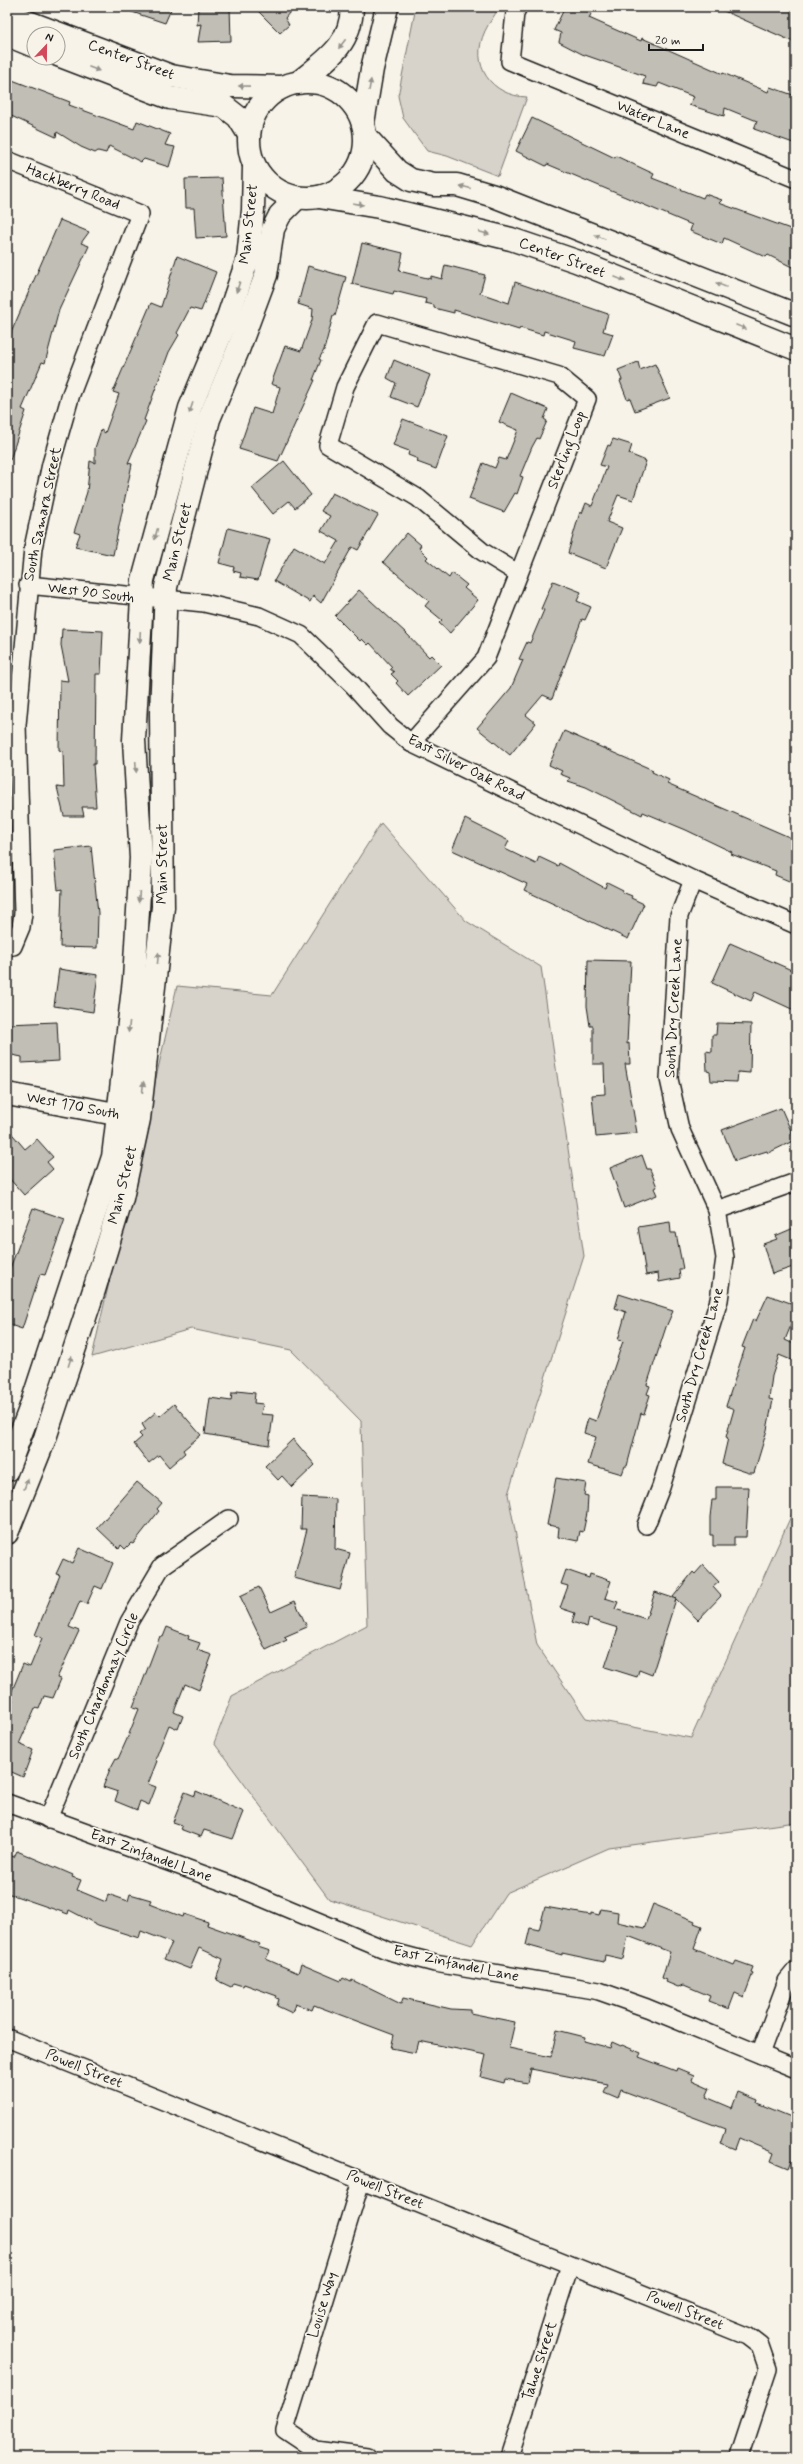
<svg xmlns="http://www.w3.org/2000/svg" width="803" height="2464" viewBox="0 0 803 2464" font-family="Mynerve,sans-serif">
<style>
.green{fill:#d7d3cb;stroke:#7a7874}
.building{fill:#c0beb5;stroke:#1c1c1c}
.lines{fill:none;stroke-linecap:round;stroke-linejoin:round}
.street-casing{stroke:#1c1c1c;stroke-width:20}
.secondary-casing{stroke:#1c1c1c;stroke-width:25}
.street{stroke:#f7f3e8;stroke-width:17}
.secondary{stroke:#f7f3e8;stroke-width:22}
.oneway{fill:#94928c}
.labels{text-anchor:middle;dominant-baseline:central;stroke-width:3.5;stroke-linejoin:round;paint-order:stroke}
.street-label{font-size:15px;fill:#1c1c1c;stroke:#f7f3e8}
</style>
<rect width="100%" height="100%" fill="#f7f3e8"/>
<filter id="ink" filterUnits="userSpaceOnUse"><feTurbulence type="fractalNoise" baseFrequency=".025" numOctaves="2"/><feDisplacementMap in="SourceGraphic" scale="8" xChannelSelector="R" yChannelSelector="G"/><feConvolveMatrix kernelMatrix="1 2 1 2 8 2 1 2 1" color-interpolation-filters="sRGB"/></filter>
<g filter="url(#ink)">
<g class="green">
<path d="M416 7H499C495 16 489 22 485 31 469 65 491 96 527 97L498 176 447 156 427 151 403 118 398 96Z"/>
<polygon points="381,823 466,921 541,967 584,1256 508,1494 537,1645 586,1718 691,1738 796,1505 796,1822 609,1848 506,1893 472,1945 329,1899 214,1743 232,1696 367,1625 361,1421 291,1350 191,1329 92,1357 177,986 272,995"/>
</g>
<g class="building">
<polygon points="126,7 172,7 165,23 126,10"/>
<polygon points="198,7 230,7 231,41 198,42 201,24 197,25"/>
<polygon points="254,7 294,7 285,18 289,25 280,33"/>
<polygon points="565,7 585,7 584,10 592,12 589,18 641,41 642,38 723,74 723,73 768,92 770,87 796,96 796,144 754,129 757,121 725,108 724,116 689,105 694,97 659,83 657,87 643,84 645,76 582,54 559,42 561,33 554,30"/>
<polygon points="715,7 796,7 796,43"/>
<polygon points="7,78 70,102 69,105 134,129 137,121 170,134 165,145 175,147 169,167 144,159 141,162 109,146 106,153 98,151 95,153 81,147 57,132 56,137 7,114"/>
<polygon points="532,118 615,158 616,156 654,174 652,178 703,198 705,194 722,200 719,203 796,231 796,269 768,255 766,257 724,238 722,244 690,231 692,225 547,164 546,166 516,151"/>
<polygon points="222,178 226,236 196,238 194,208 186,208 185,179"/>
<polygon points="60,220 89,232 81,243 89,246 59,310 45,363 42,362 22,409 26,411 10,460 7,459 7,342"/>
<polygon points="362,243 403,253 399,271 431,279 431,276 442,279 445,265 485,275 480,293 509,303 515,282 608,314 603,331 613,334 605,356 574,348 576,341 544,331 543,335 520,328 519,330 454,310 454,313 434,308 434,305 425,303 426,299 394,291 393,294 352,284"/>
<polygon points="177,256 216,272 201,311 190,308 177,333 179,335 169,352 144,420 146,421 128,463 132,464 113,555 75,547 80,534 74,532 87,492 90,461 95,463 95,448 101,430 105,433 119,394 113,392 151,303 161,307"/>
<polygon points="308,266 346,277 335,316 333,316 324,350 319,359 321,360 313,380 315,380 278,461 239,449 253,408 272,414 280,387 271,384 285,346 301,351 312,320 313,309 298,304"/>
<polygon points="394,360 430,375 417,407 391,397 396,383 387,378"/>
<polygon points="638,362 640,370 655,364 670,398 635,411 630,398 627,399 620,381 622,380 618,370"/>
<polygon points="511,393 548,409 544,419 547,421 539,439 537,438 532,447 520,476 523,477 517,494 515,493 504,512 469,499 483,463 495,468 499,458 506,460 518,430 499,422"/>
<polygon points="403,419 448,436 436,469 417,462 418,459 408,455 409,451 393,445"/>
<polygon points="613,439 632,445 629,454 646,461 633,500 618,495 607,522 622,528 606,568 568,553 580,512 582,513 586,503 592,506 607,467 600,465 608,445 610,446"/>
<polygon points="284,461 311,495 295,508 289,501 273,514 252,488"/>
<polygon points="332,493 378,515 358,550 352,547 321,603 313,596 310,602 274,581 294,546 325,564 339,541 321,531 330,516 321,511"/>
<polygon points="228,528 270,539 258,580 240,577 241,573 233,571 234,567 219,563"/>
<polygon points="407,533 421,545 419,548 428,557 426,559 449,578 452,573 467,585 464,588 478,600 450,633 439,623 442,620 425,606 429,601 383,562"/>
<polygon points="553,581 581,592 577,601 591,607 585,620 582,619 552,699 543,695 526,715 536,723 510,755 477,728 511,688 523,660 519,659 527,642 530,643 544,610 541,609"/>
<polygon points="359,590 406,633 429,657 431,655 441,665 408,696 396,683 398,681 391,674 394,672 390,669 392,667 370,643 368,645 362,639 360,641 335,616"/>
<polygon points="62,629 103,631 101,674 96,674 95,764 93,764 96,807 82,807 84,816 64,816 57,787 64,788 63,751 59,750 60,680 68,681 61,645"/>
<polygon points="564,731 653,770 652,772 669,780 667,784 796,840 796,884 775,875 776,871 731,854 732,852 686,830 643,812 642,815 586,787 568,781 570,778 560,774 562,771 549,765"/>
<polygon points="465,819 509,841 505,849 536,864 539,857 558,866 559,863 605,888 607,882 623,890 622,892 632,896 631,898 644,904 628,939 524,890 527,884 452,850"/>
<polygon points="91,846 98,913 97,948 60,947 62,889 58,890 54,850"/>
<polygon points="730,943 796,972 796,1011 755,992 751,1001 712,983"/>
<polygon points="588,960 631,961 627,1044 629,1043 630,1064 625,1064 637,1133 596,1137 592,1095 605,1094 604,1064 593,1064 593,1026 590,1026 587,1006"/>
<polygon points="59,969 98,975 93,1012 54,1006"/>
<polygon points="57,1022 59,1061 22,1063 22,1057 7,1054 7,1024"/>
<polygon points="717,1023 751,1024 750,1073 738,1072 737,1082 711,1081 710,1072 707,1071 706,1051 712,1052 712,1035 716,1035"/>
<polygon points="781,1108 795,1140 768,1153 767,1151 735,1161 722,1130"/>
<polygon points="7,1128 25,1149 37,1139 53,1157 47,1162 53,1169 24,1195 7,1176"/>
<polygon points="642,1155 647,1169 650,1169 657,1187 654,1188 657,1195 624,1208 610,1168"/>
<polygon points="33,1208 65,1219 45,1275 40,1274 22,1329 7,1324 7,1276"/>
<polygon points="670,1222 671,1233 676,1233 683,1269 679,1269 680,1278 659,1282 658,1273 646,1275 638,1227"/>
<polygon points="796,1227 796,1266 772,1274 763,1244 777,1239 775,1236"/>
<polygon points="619,1294 673,1311 666,1327 647,1385 650,1386 647,1394 650,1395 644,1414 641,1413 627,1466 625,1466 622,1474 588,1464 596,1437 584,1433 588,1418 596,1421 623,1341 618,1340 626,1312 615,1308"/>
<polygon points="768,1295 796,1305 796,1313 785,1340 796,1345 796,1362 779,1355 772,1376 769,1399 773,1400 767,1430 754,1473 749,1473 722,1464 728,1438 726,1437 734,1409 726,1406 745,1348 742,1347 753,1319 756,1321"/>
<polygon points="237,1391 255,1393 254,1403 263,1404 261,1414 273,1415 269,1445 205,1434 210,1398 231,1401 232,1393 236,1393"/>
<polygon points="174,1404 201,1435 183,1450 185,1453 169,1467 159,1455 149,1463 134,1444 142,1437 139,1434 145,1429 142,1424 156,1412 160,1416"/>
<polygon points="293,1439 315,1465 292,1487 282,1476 278,1480 265,1466"/>
<polygon points="556,1478 586,1483 584,1495 588,1496 587,1513 583,1532 580,1531 578,1541 558,1537 559,1527 547,1525"/>
<polygon points="137,1482 162,1503 157,1509 159,1511 133,1544 131,1543 125,1549 121,1545 119,1549 97,1528"/>
<polygon points="716,1487 749,1487 746,1537 734,1537 734,1546 713,1546 713,1535 710,1535 710,1517 712,1500 716,1500"/>
<polygon points="302,1497 336,1499 335,1549 350,1553 340,1590 294,1578 307,1529 301,1529"/>
<polygon points="79,1548 113,1563 102,1589 95,1586 87,1604 80,1601 69,1627 79,1631 57,1678 61,1679 53,1698 44,1696 39,1709 35,1708 19,1744 33,1750 23,1777 7,1770 7,1715 13,1700 9,1698 23,1664 30,1667 42,1638 35,1635 60,1575 56,1574 63,1559 72,1563"/>
<polygon points="703,1565 719,1582 713,1587 721,1596 698,1620 676,1599 652,1675 639,1670 637,1677 605,1667 618,1628 589,1619 587,1627 572,1622 575,1613 560,1608 568,1586 561,1584 566,1570 589,1578 590,1574 611,1581 605,1598 618,1602 615,1609 646,1619 655,1592 676,1599 673,1597 693,1572 695,1574"/>
<polygon points="259,1587 271,1612 295,1601 307,1627 284,1637 287,1640 266,1650 240,1596"/>
<polygon points="167,1627 189,1636 188,1639 200,1643 197,1650 212,1655 199,1690 185,1684 174,1712 183,1716 178,1729 169,1725 155,1760 157,1761 148,1784 156,1787 149,1805 140,1801 137,1810 115,1801 118,1792 103,1787 110,1769 116,1758 118,1759 127,1739 139,1709 133,1707 160,1636 163,1637"/>
<polygon points="196,1791 244,1812 233,1839 204,1830 201,1837 180,1829 182,1825 173,1822 185,1792 195,1796"/>
<polygon points="17,1851 73,1875 72,1877 81,1880 77,1890 106,1902 108,1894 128,1901 130,1894 151,1900 149,1904 183,1917 184,1914 208,1922 207,1925 260,1944 258,1947 270,1951 266,1959 298,1973 301,1964 341,1981 343,1978 351,1982 352,1980 401,2004 403,1998 451,2009 470,2010 470,2013 515,2022 509,2048 551,2057 557,2030 585,2037 584,2041 610,2048 612,2042 621,2046 622,2045 641,2053 639,2057 676,2071 677,2068 694,2075 692,2080 710,2088 706,2097 732,2108 738,2092 758,2100 757,2103 796,2119 796,2162 791,2160 788,2168 771,2161 774,2153 739,2138 735,2149 720,2143 725,2129 621,2090 618,2098 604,2092 608,2084 531,2069 528,2083 505,2079 504,2083 481,2077 486,2055 419,2041 416,2053 391,2048 394,2035 314,2005 312,2010 295,2004 292,2013 277,2006 279,1999 276,1998 277,1996 244,1984 243,1986 233,1983 231,1987 216,1980 223,1959 199,1948 190,1969 164,1959 172,1943 141,1931 139,1938 123,1933 98,1925 69,1910 68,1914 7,1893 7,1854 14,1857"/>
<polygon points="653,1904 695,1921 694,1923 702,1926 694,1949 734,1965 736,1961 753,1967 751,1972 753,1973 744,1997 735,1993 729,2009 708,2001 710,1996 684,1985 678,1987 666,1982 667,1980 662,1978 670,1952 628,1936 623,1959 605,1955 604,1962 562,1953 562,1955 526,1945 530,1928 539,1930 545,1907 591,1915 591,1913 599,1915 601,1909 618,1912 617,1922 644,1928"/>
</g>
<g class="lines">
<g class="street-casing">
<g id="street">
<polyline points="518,7 515,13 510,61 796,179"/>
<polyline points="7,160 140,214 71,394 51,464 33,548 17,725 23,913 21,927 13,946 7,947"/>
<polyline points="28,585 204,603 259,616 301,635 353,685 390,726 411,743 693,880 796,925"/>
<polyline points="411,743 486,658 587,399 559,376 377,323 345,387 328,445 418,498 483,552 519,574"/>
<polyline points="717,1210 796,1182"/>
<polyline points="646,1525 661,1487 719,1300 725,1258 717,1210 680,1129 669,1079 679,916 693,880"/>
<polyline points="7,1803 229,1884 389,1951 435,1963 599,1991 647,2008 796,2069"/>
<polyline points="48,1819 129,1622 162,1566 229,1519"/>
<polyline points="7,2038 747,2336 760,2346 768,2369 739,2457"/>
<polyline points="760,2054 787,1981 796,1970"/>
<polyline points="361,2181 285,2430 315,2450 368,2457"/>
<polyline points="509,2457 570,2265"/>
</g>
</g>
<g class="secondary-casing">
<g id="secondary">
<polyline points="7,14 171,76 230,86 283,87"/>
<polyline points="7,35 34,46"/>
<polyline points="58,55 170,98 224,106 238,117 248,133"/>
<circle cx="307" cy="140" r="58"/>
<path d="M298 83C326 60 351 46 352 7"/>
<polyline points="363,123 372,69 387,7"/>
<polyline points="366,137 397,171 411,180 434,185 457,185 494,196 796,315"/>
<polyline points="319,197 379,207 511,239 576,261 796,349"/>
<polyline points="7,1094 132,1117"/>
<polyline points="7,1470 30,1409 113,1157 134,980 141,858 134,740 143,580 190,408 228,317 248,258 253,210 254,166"/>
<polyline points="7,1533 45,1438 94,1290 122,1198 139,1119 163,907 161,713 166,587 209,419 238,350 266,275 273,229 280,215 297,198"/>
</g>
</g>
<use href="#street" class="street"/>
<use href="#secondary" class="secondary"/>
</g>
<defs><path id="oneway-solid" d="M-6-.8H1V-3.2L6.5 0L1 3.2V.8H-6Z"/></defs>
<g class="oneway">
<use href="#oneway-solid" transform="translate(342 44) rotate(127)"/>
<use href="#oneway-solid" transform="translate(94 69) rotate(21)"/>
<use href="#oneway-solid" transform="translate(370 85) rotate(-80)"/>
<use href="#oneway-solid" transform="translate(244 86) rotate(-179)"/>
<use href="#oneway-solid" transform="translate(465 187) rotate(-165)"/>
<use href="#oneway-solid" transform="translate(358 204) rotate(9)"/>
<use href="#oneway-solid" transform="translate(484 233) rotate(14)"/>
<use href="#oneway-solid" transform="translate(600 237) rotate(-158)"/>
<use href="#oneway-solid" transform="translate(620 279) rotate(22)"/>
<use href="#oneway-solid" transform="translate(721 285) rotate(-158)"/>
<use href="#oneway-solid" transform="translate(238 287) rotate(109)"/>
<use href="#oneway-solid" transform="translate(741 327) rotate(22)"/>
<use href="#oneway-solid" transform="translate(191 408) rotate(109)"/>
<use href="#oneway-solid" transform="translate(156 534) rotate(105)"/>
<use href="#oneway-solid" transform="translate(140 637) rotate(93)"/>
<use href="#oneway-solid" transform="translate(136 767) rotate(87)"/>
<use href="#oneway-solid" transform="translate(139 897) rotate(94)"/>
<use href="#oneway-solid" transform="translate(158 958) rotate(-84)"/>
<use href="#oneway-solid" transform="translate(129 1027) rotate(96)"/>
<use href="#oneway-solid" transform="translate(143 1087) rotate(-84)"/>
<use href="#oneway-solid" transform="translate(70 1361) rotate(-72)"/>
<use href="#oneway-solid" transform="translate(26 1484) rotate(-69)"/>
</g>
</g>
<g class="labels">
<g class="street-label">
<text transform="translate(131 60) rotate(20)">Center Street</text>
<text transform="translate(653 120) rotate(23)">Water Lane</text>
<text transform="translate(73 187) rotate(22)">Hackberry Road</text>
<text transform="translate(249 224) rotate(-84)">Main Street</text>
<text transform="translate(562 258) rotate(20)">Center Street</text>
<text transform="translate(567 450) rotate(-69)">Sterling Loop</text>
<text transform="translate(43 514) rotate(-78)">South Samara Street</text>
<text transform="translate(178 542) rotate(-76)">Main Street</text>
<text transform="translate(91 593) rotate(7)">West 90 South</text>
<text transform="translate(466 768) rotate(27)">East Silver Oak Road</text>
<text transform="translate(163 864) rotate(-90)">Main Street</text>
<text transform="translate(674 1008) rotate(-87)">South Dry Creek Lane</text>
<text transform="translate(73 1106) rotate(11)">West 170 South</text>
<text transform="translate(123 1185) rotate(-76)">Main Street</text>
<text transform="translate(700 1355) rotate(-74)">South Dry Creek Lane</text>
<text transform="translate(104 1686) rotate(-67)">South Chardonnay Circle</text>
<text transform="translate(151 1856) rotate(20)">East Zinfandel Lane</text>
<text transform="translate(456 1964) rotate(12)">East Zinfandel Lane</text>
<text transform="translate(84 2069) rotate(22)">Powell Street</text>
<text transform="translate(385 2190) rotate(22)">Powell Street</text>
<text transform="translate(323 2305) rotate(-73)">Louise Way</text>
<text transform="translate(685 2311) rotate(22)">Powell Street</text>
<text transform="translate(540 2361) rotate(-72)">Tahoe Street</text>
</g>
</g>
<rect width="803" height="2464" fill="none" stroke="#f7f3e8" stroke-width="24"/>
<rect x="12" y="12" width="779" height="2440" fill="none" stroke="#1c1c1c" stroke-width="1.5" filter="url(#ink)"/>
<g transform="translate(46 46) rotate(22)"><circle r="19" fill="#f7f3e8" stroke="#9f9d96"/>
<path d="M0-3L7 15L0 10L-7 15Z" fill="#d1495b"/>
<text y="-6" font-size="11" font-weight="bold" text-anchor="middle" fill="#1c1c1c">N</text>
</g>
<path d="M649 44v6h54v-6" fill="none" stroke="#1c1c1c" stroke-width="2"/>
<text x="655" y="44" font-size="12" fill="#1c1c1c" stroke="#f7f3e8" stroke-width="3" paint-order="stroke">20 m</text>
</svg>
